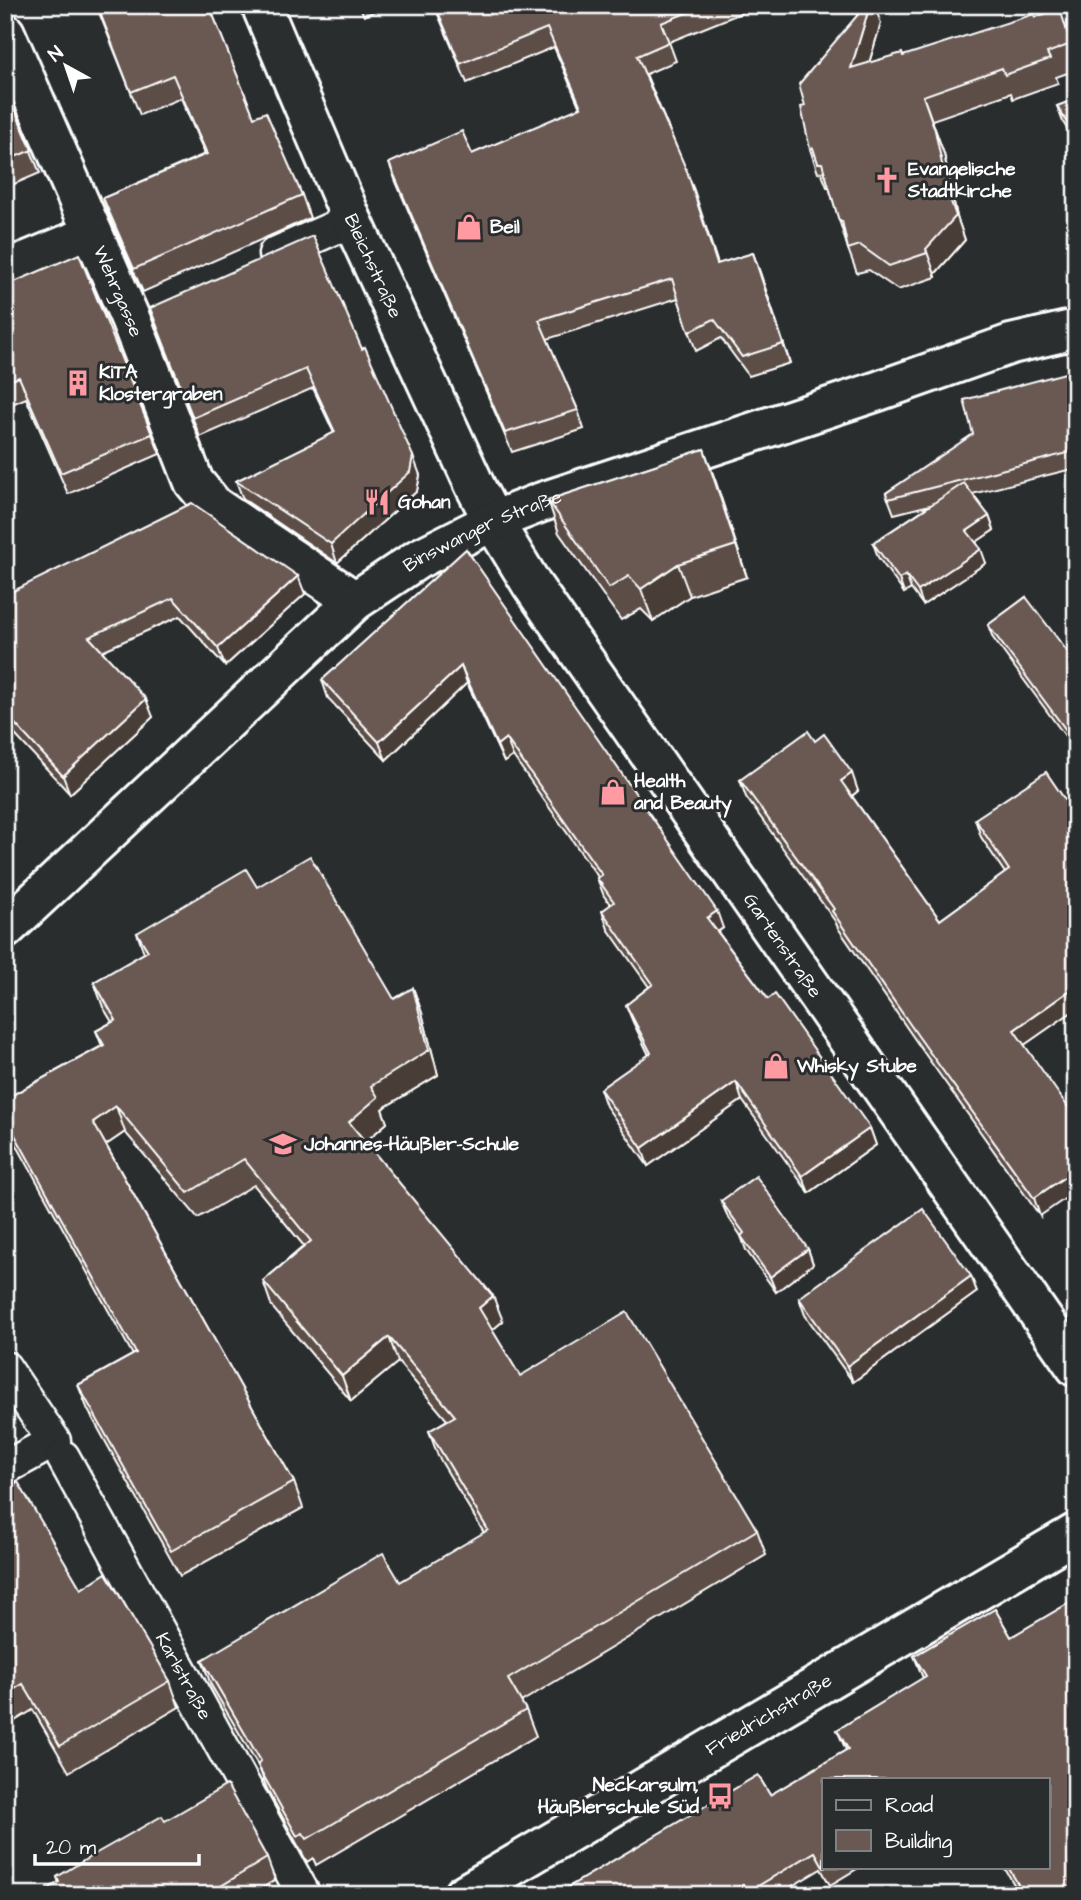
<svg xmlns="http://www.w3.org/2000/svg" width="1081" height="1900" viewBox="0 0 1081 1900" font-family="'Architects Daughter',sans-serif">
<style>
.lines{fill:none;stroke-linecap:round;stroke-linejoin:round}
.service-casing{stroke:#fff;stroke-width:37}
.minor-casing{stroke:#fff;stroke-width:44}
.secondary-casing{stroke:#fff;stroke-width:44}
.service{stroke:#2a2d2e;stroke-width:32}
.minor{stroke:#2a2d2e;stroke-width:38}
.secondary{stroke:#2a2d2e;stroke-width:38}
.wall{fill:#5b4d47;stroke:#fff;stroke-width:2}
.shaded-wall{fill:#4a3e39;stroke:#fff;stroke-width:2}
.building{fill:#6a5952;stroke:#fff;stroke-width:2}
.labels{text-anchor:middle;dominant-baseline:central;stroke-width:6;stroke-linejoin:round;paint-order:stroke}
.poi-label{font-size:19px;font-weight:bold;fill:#fff;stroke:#2a2d2e;text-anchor:start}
.street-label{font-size:19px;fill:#fff;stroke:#2a2d2e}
</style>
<rect width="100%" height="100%" fill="#2a2d2e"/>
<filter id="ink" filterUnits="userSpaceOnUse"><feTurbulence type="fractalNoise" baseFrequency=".0143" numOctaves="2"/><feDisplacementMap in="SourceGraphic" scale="14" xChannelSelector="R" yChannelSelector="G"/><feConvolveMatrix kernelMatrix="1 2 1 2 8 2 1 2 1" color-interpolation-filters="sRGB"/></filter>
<g filter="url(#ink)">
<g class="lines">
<g class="service-casing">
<g id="service">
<polyline points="275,254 352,220"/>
<polyline points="5,1368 54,1441 5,1468"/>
<path id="s1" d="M63 1457 304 1895"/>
</g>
</g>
<g class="minor-casing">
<g id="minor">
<path id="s2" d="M261 5 352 220 476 488 493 521 532 585 1076 1367"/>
<path id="s3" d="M5 33 130 318 194 482 214 506 355 601"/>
<polyline points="5,270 93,234"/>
</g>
</g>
<g class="secondary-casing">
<g id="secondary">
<path id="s4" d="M5 929 355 601 418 559 493 521 542 502 878 391 1011 344 1076 329"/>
<path id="s5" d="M463 1895 1076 1533"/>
</g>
</g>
<use href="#service" class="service"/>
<use href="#minor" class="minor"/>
<use href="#secondary" class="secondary"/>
</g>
<g class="wall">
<polygon points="96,5 209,5 254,117 302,195 310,218 143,292 111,221 103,198 205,154 181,98 140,115"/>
<polygon points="359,5 389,5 364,16"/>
<polygon points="434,5 761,5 669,42 676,61 646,74 694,190 718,264 753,253 790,363 749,376 721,338 696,351 678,298 547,339 578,410 584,429 512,452 396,182 389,163 472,154 580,108 554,47 467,83"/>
<polygon points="1035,17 1069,33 1076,55 1076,70 1056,77 1058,83 1013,99 1011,93 932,120 944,154 957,217 965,240 935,274 936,277 898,290 869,270 857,273 848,249 829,187 827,187 821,172 818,173 810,149 805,106 881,23 869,63 904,56"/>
<polygon points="5,87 40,173 5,188"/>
<polygon points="1076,99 1076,144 1063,122 1057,106"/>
<polygon points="5,286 152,434 160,454 68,494 26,398 5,407"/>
<polygon points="157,326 362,349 420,475 417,491 337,563 243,499 236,481 334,433 313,388 200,437"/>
<polygon points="1076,370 1076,468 972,494 989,516 994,530 976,542 986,563 923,605 911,589 904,593 878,557 873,543 930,505 894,514 886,493"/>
<polygon points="704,449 747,577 690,596 653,621 641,609 621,620 559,533 548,500"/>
<polygon points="466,549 723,928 718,932 768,999 870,1128 876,1145 809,1193 742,1100 648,1166 606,1106 600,1089 649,1055 633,1022 626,1005 649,987 608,929 602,911 611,905 604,896 597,878 598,877 513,756 504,762 467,683 386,760 328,698 322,680"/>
<polygon points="305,594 225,666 180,616 102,651 153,717 70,794 5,724 5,595"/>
<polygon points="1026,597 1074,748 993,638 988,625"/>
<polygon points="815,741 858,791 852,796 940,920 1005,873 981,837 975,819 1076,816 1076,1009 1024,1045 1040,1216 925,1054 838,928 835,921 746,797 740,780"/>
<polygon points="257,887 394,999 413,988 422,1013 438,1075 382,1109 387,1123 365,1142 503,1321 492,1330 520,1376 757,1530 766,1555 521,1702 526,1710 536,1736 316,1865 313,1858 307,1862 267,1789 258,1765 211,1685 202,1660 400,1582 484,1533 438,1456 429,1431 447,1420 398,1362 351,1401 272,1307 263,1281 304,1246 254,1185 198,1218 125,1132 106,1145 294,1482 303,1508 180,1576 88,1410 78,1385 133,1355 5,1124 5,1099 102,1046 96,1031 112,1022 103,1007 94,982 144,953 137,933"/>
<polygon points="721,1201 808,1249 813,1264 776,1292 746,1250 741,1236 727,1215"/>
<polygon points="971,1276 977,1292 853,1382 805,1315 799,1298"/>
<polygon points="5,1490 81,1589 170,1681 179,1707 69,1772 33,1710 5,1727"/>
<polygon points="1076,1599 1076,1895 1015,1895 1019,1893 1004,1867 1048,1867 1048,1779 824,1779 824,1867 860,1867 830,1885 821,1869 777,1895 555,1895 758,1775 770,1795 846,1750 837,1730 923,1678 914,1656 995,1609 1011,1637"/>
<polygon points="165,1821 267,1858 275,1880 251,1895 38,1895 59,1883 57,1877"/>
</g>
<g class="shaded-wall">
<polygon points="870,5 874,5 881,23 860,93 851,68"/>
<polygon points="923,96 944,154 957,217 965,240 935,274 936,277 926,249 948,193"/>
<polygon points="753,253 760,272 790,363 783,344"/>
<polygon points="704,449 716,482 747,577 736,545"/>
<polygon points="413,456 420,475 417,491 337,563 331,544"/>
<polygon points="989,516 994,530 972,545 967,531"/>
<polygon points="981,549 986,563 923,605 918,591"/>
<polygon points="678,564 690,596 653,621 641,589"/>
<polygon points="906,575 911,589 904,593 899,579"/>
<polygon points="298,576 305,594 225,666 218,648"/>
<polygon points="461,666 467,683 386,760 379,742"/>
<polygon points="146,699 153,717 70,794 63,776"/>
<polygon points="1076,730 1076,746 1074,748 1069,734"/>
<polygon points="506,738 513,756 504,762 497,745"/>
<polygon points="852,773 858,791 848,799 841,781"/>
<polygon points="717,911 723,928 713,935 707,918"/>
<polygon points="1076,986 1076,1009 1020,1048 1014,1030"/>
<polygon points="413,988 422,1013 438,1075 382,1109 387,1123 358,1148 349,1122 371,1086"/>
<polygon points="736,1082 742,1100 648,1166 642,1148"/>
<polygon points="116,1106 125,1132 103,1147 93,1122"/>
<polygon points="870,1128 876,1145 809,1193 802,1176"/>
<polygon points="1076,1169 1076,1191 1040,1216 1034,1198"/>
<polygon points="808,1249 813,1264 776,1292 770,1277"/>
<polygon points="971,1276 977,1292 853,1382 847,1366"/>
<polygon points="493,1296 503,1321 489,1333 479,1308"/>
<polygon points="389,1337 398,1362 351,1401 342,1376"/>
</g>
<g class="building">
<polygon points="97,5 209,5 254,117 266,112 302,195 134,269 103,198 207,154 173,75 131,92"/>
<polygon points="435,5 706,5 661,23 669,42 637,56 687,171 717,264 753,253 783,344 742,357 714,319 689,332 672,279 539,320 578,410 505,433 389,163 462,131 472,154 581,107 547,28 460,64"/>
<polygon points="866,5 870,5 851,68 902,53 903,56 1034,14 1035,17 1060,9 1071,44 1047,53 1050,59 1005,75 1002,68 923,96 935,130 948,193 956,216 926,249 927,253 889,266 860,245 848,249 842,221 839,221 822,163 818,163 813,148 810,149 801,107 805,106 799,84"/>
<polygon points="5,87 32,150 5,161"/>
<polygon points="1076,99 1076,138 1057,106"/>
<polygon points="313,236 362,349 365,347 413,456 410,472 331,544 236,481 335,432 306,369 193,418 150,308"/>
<polygon points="79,254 152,434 61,473 19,377 5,383 5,286"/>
<polygon points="1076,370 1076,452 1075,451 888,499 886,493 973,434 964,400"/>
<polygon points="704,449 736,545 678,564 641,589 629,576 609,588 548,500"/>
<polygon points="964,483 989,516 967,531 981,549 918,591 906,575 899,579 873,543"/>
<polygon points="192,503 298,576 218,648 173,598 89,637 146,699 63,776 5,713 5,595"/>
<polygon points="466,549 717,911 707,918 768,999 775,994 870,1128 802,1176 736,1082 642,1148 600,1089 651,1053 626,1005 653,984 602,911 614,902 597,878 602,875 506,738 497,745 461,666 379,742 322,680"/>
<polygon points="1026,597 1076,663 1076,730 1069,734 988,625"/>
<polygon points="808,731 815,741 824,734 852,773 841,781 940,920 1009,870 975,819 1046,772 1076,816 1076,986 1014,1030 1070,1110 1076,1106 1076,1169 1034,1198 918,1036 832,911 834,909 740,780"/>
<polygon points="310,856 394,999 413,988 429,1050 371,1086 378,1097 349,1122 493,1296 479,1308 520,1376 627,1312 757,1530 508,1679 526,1710 307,1839 303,1833 297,1836 257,1764 261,1761 202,1660 383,1553 400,1582 488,1530 429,1431 455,1416 389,1337 342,1376 263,1281 311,1241 244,1159 188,1193 116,1106 93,1122 294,1482 171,1551 78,1385 136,1353 5,1117 5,1099 104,1045 96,1031 116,1020 94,982 148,951 137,933 246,869 257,887"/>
<polygon points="756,1176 808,1249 770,1277 741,1236 744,1233 721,1201"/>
<polygon points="923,1209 971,1276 847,1366 799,1298"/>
<polygon points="18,1482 81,1589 106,1573 170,1681 60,1746 23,1684 5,1695 5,1490"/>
<polygon points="1076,1599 1076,1895 1015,1895 1022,1891 1008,1867 1048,1867 1048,1779 824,1779 824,1867 826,1867 824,1868 815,1852 748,1892 743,1884 724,1895 555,1895 758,1775 770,1795 848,1749 837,1730 926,1676 914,1656 995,1609 1011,1637"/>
<polygon points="227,1785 267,1858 206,1895 38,1895 59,1882 57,1877 93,1855 162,1816 165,1821"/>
</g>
</g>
<defs>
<g id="church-bare" transform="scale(2.1)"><path d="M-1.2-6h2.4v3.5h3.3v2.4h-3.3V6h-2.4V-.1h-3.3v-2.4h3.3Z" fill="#ff9aa2" stroke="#2a2d2e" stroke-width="2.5" paint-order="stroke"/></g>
<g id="shop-bare" transform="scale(2.1)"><path d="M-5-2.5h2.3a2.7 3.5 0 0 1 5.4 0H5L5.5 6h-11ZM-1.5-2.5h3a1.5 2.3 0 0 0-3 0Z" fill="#ff9aa2" stroke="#2a2d2e" stroke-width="2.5" paint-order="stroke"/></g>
<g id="building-bare" transform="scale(2.1)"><path d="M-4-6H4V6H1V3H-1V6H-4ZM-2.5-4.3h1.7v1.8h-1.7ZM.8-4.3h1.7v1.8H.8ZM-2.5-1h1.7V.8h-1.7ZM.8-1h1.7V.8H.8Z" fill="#ff9aa2" stroke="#2a2d2e" stroke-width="2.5" paint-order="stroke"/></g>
<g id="restaurant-bare" transform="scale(2.1)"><path d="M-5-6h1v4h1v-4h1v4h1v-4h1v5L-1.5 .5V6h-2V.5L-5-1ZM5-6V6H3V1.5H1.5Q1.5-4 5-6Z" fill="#ff9aa2" stroke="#2a2d2e" stroke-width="2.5" paint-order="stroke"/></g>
<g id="school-bare" transform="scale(2.1)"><path d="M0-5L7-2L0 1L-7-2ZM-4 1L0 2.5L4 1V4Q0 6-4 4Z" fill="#ff9aa2" stroke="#2a2d2e" stroke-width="2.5" paint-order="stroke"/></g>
<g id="bus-bare" transform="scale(2.1)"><path d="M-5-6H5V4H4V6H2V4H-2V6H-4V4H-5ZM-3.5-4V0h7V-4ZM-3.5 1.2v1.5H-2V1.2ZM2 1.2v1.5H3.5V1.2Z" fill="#ff9aa2" stroke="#2a2d2e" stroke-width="2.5" paint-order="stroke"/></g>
</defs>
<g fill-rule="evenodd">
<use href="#church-bare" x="887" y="180"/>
<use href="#shop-bare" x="469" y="227"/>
<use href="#building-bare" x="78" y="383"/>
<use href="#restaurant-bare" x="377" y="502"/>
<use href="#shop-bare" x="613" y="792"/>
<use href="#shop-bare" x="776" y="1066"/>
<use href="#school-bare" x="283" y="1144"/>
<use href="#bus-bare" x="720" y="1796"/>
</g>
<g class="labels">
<g class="poi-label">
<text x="908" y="169">Evangelische<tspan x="908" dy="22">Stadtkirche</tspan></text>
<text x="490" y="227">Beil</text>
<text x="99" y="372">KiTA<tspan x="99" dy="22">Klostergraben</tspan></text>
<text x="398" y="502">Gohan</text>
<text x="634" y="781">Health<tspan x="634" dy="22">and Beauty</tspan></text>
<text x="797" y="1066">Whisky Stube</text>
<text x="304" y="1144">Johannes-Häußler-Schule</text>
<text x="699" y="1785" text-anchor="end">Neckarsulm,<tspan x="699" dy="22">Häußlerschule Süd</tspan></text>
</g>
<g class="street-label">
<text stroke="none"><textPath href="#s2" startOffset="284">Bleichstraße</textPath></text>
<text stroke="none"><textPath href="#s3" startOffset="282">Wehrgasse</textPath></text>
<text stroke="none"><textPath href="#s4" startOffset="626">Binswanger Straße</textPath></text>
<text stroke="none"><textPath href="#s2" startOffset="1080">Gartenstraße</textPath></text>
<text stroke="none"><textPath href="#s1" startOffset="250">Karlstraße</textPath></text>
<text stroke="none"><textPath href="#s5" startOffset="355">Friedrichstraße</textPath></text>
</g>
</g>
<rect width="1081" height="1900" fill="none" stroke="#2a2d2e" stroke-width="28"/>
<rect x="14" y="14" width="1053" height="1872" fill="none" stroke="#fff" stroke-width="2.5" filter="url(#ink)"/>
<rect x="822" y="1778" width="228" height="91" fill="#2a2d2e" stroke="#7f8182" stroke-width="2"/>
<rect x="836" y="1800" width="35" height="10" fill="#2a2d2e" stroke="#7f8182" stroke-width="2"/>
<text x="885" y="1812" font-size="21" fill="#ffffff">Road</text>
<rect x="836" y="1830" width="35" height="21" fill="#6a5952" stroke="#7f8182" stroke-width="2"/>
<text x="885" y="1848" font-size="21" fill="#ffffff">Building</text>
<g transform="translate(66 66) rotate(320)" stroke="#2a2d2e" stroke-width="5" paint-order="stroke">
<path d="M0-5L12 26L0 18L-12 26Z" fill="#ffffff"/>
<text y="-10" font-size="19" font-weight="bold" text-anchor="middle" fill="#ffffff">N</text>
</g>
<path d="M35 1854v10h164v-10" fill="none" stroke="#ffffff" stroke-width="3.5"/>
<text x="46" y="1854" font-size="21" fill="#ffffff" stroke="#2a2d2e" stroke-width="5" paint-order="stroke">20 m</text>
</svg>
